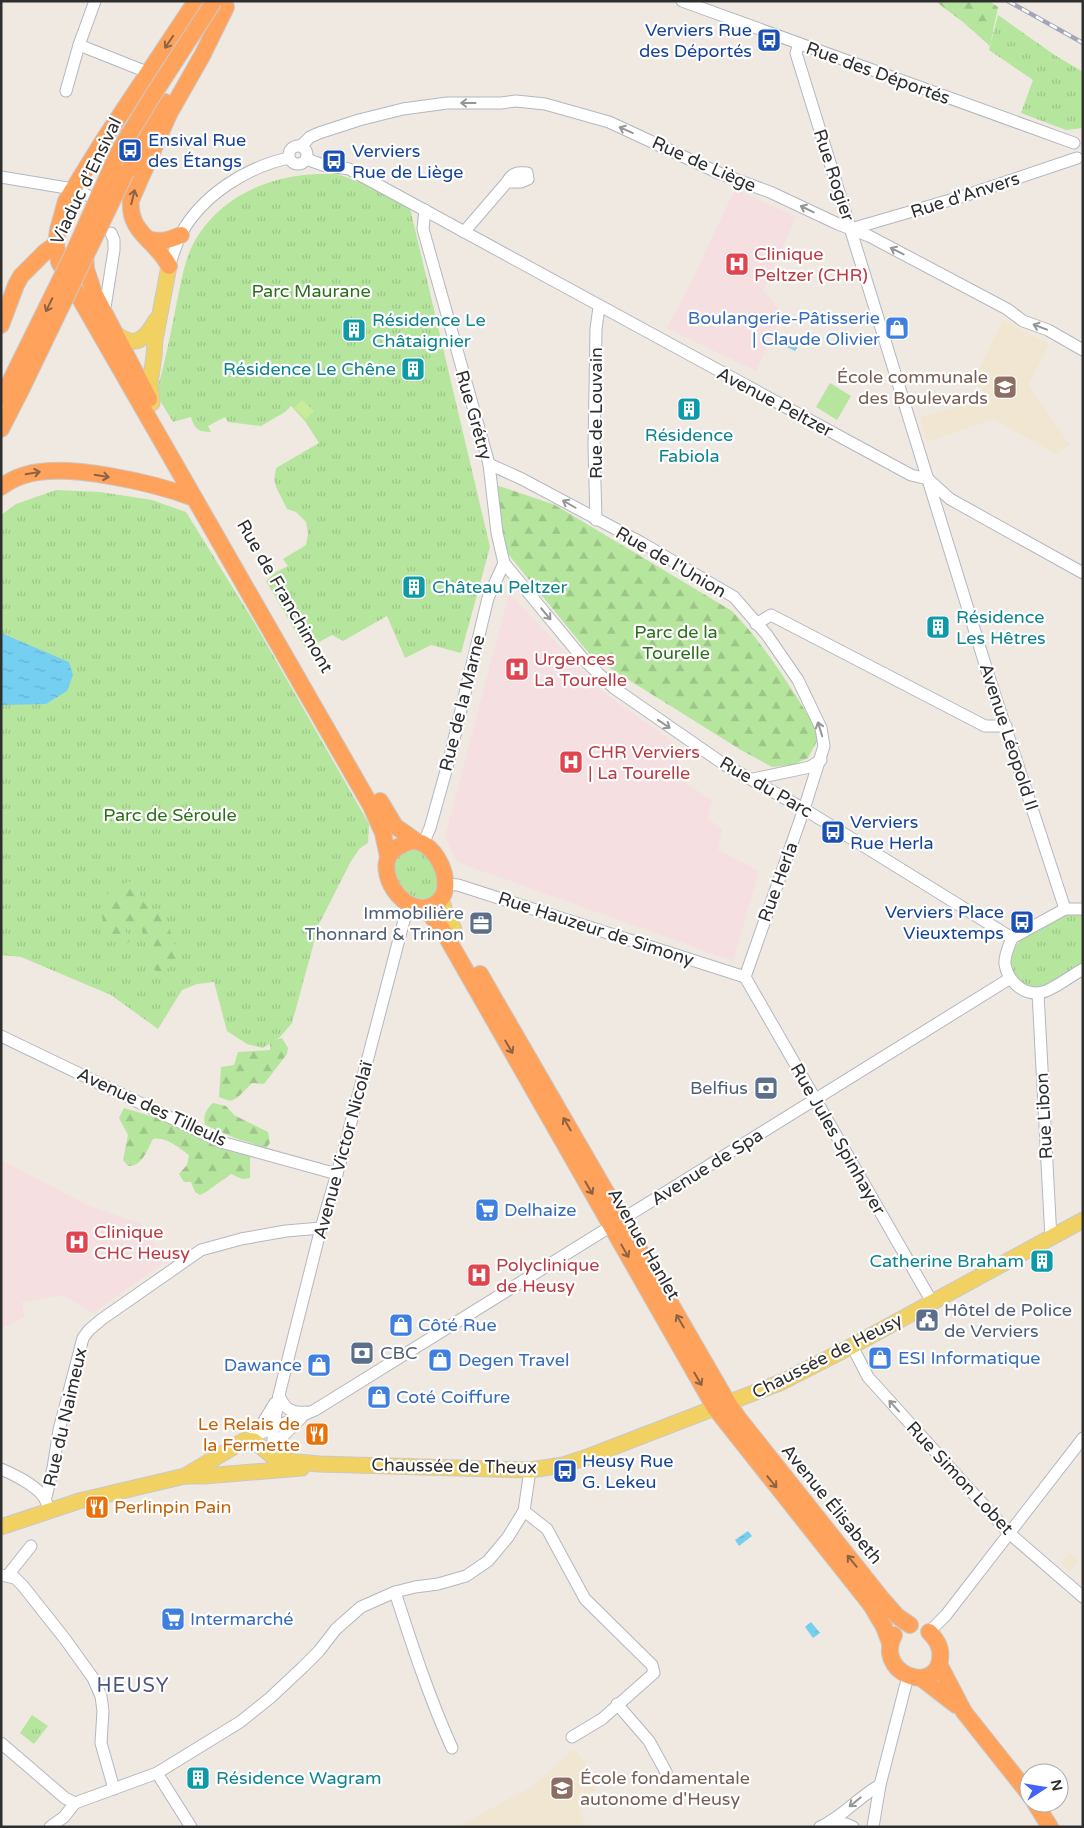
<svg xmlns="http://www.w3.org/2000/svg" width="1084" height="1828" viewBox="0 0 1084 1828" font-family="'Varela Round',sans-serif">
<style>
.education{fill:#f0e6d1}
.medical{fill:#f5dfe0}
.grass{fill:url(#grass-tufts)}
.forest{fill:url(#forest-firs)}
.garden{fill:#b6e59e}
.pitch{fill:#c9ec9a}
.water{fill:url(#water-ripples)}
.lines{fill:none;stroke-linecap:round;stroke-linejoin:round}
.minor-casing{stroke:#b4b7c1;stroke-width:13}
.major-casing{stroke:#c9c9c9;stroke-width:17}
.highway-casing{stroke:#c9c9c9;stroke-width:18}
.minor{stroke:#fff;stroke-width:11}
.major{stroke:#f2d163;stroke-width:15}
.highway{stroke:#ffa35c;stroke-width:16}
.rail-casing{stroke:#a3a6b8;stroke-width:4.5}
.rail{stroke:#fff;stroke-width:2.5;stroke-dasharray:8;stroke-linecap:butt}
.highway-bridge-casing{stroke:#c9c9c9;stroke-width:18;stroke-linecap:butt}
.highway-bridge{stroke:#ffa35c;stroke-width:16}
.oneway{stroke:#8c6343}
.oneway2{stroke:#969696}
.labels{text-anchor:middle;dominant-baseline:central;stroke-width:4.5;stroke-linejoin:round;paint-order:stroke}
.transit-label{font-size:18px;fill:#164399;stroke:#fff;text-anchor:start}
.street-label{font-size:18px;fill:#2e2e2e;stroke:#fff}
.health-label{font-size:18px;fill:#be3a42;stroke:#fff;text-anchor:start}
.park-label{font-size:18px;fill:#2c6e1b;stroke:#fff}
.shop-label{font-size:18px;fill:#366cbe;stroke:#fff;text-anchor:start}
.culture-label{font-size:18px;fill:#0d838f;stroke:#fff;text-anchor:start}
.education-label{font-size:18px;fill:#785e54;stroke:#fff;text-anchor:end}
.service-label{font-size:18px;fill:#4e5e75;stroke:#fff;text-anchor:end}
.food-label{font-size:18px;fill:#c56008;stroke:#fff;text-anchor:end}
.quarter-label{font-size:20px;letter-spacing:1px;fill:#4d5680;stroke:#fff}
</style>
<defs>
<pattern id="grass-tufts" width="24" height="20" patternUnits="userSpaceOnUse" patternTransform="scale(1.25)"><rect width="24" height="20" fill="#b6e59e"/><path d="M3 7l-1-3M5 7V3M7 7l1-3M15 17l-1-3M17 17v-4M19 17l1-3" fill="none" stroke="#9dc588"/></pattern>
<pattern id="forest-firs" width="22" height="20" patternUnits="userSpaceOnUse" patternTransform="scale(1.25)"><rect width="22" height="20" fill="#b6e59e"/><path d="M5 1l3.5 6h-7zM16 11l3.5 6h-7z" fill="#9dc588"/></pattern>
<pattern id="water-ripples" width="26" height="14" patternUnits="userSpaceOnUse" patternTransform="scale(1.25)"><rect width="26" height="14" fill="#75cff0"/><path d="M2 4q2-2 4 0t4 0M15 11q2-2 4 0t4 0" fill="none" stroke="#66b2ce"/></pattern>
</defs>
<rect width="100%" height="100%" fill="#efe9e1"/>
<g class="education">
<polygon points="1003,320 1049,344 1028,385 1070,445 1056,454 993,419 927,442 920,418 987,397 973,377 981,366"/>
<polygon points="1070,1553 1079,1561 1070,1571 1061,1563"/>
<polygon points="574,1749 591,1772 597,1791 585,1796 578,1805 586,1827 457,1827 533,1786"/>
</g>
<g class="medical">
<polygon points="735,189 796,217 763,290 783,314 756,371 667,328 689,287"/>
<polygon points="509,593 601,690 674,743 682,781 712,800 707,818 722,829 718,850 759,871 733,961 457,862 445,837"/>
<polygon points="1,1160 89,1206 141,1224 166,1261 93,1313 62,1295 22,1302 24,1317 1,1329"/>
</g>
<g class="grass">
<polygon points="998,15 1053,54 1083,72 1083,128 1066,130 1021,113 1033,80 989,50"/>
<path d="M318 174H337L360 182 410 208 490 547 461 653 431 645 405 658 387 616 343 641 332 635 306 649 266 581 276 572 288 566 283 559 306 545 308 534 306 522 296 512 287 509 277 489 274 480 276 468 319 443 305 421 291 406 285 412 261 426 228 422 225 417 208 426 211 432C199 432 194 429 191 417L173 422 156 394C165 363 171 332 177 301 181 283 184 263 192 246 217 198 266 176 318 174Z"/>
<polygon points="56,490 100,492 152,500 186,512 254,622 369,824 368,843 359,849 350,863 319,924 292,1023 280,1037 263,1048 247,1044 227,1031 214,982 197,984 182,990 158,1029 111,995 21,957 1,955 1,515 16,504"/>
<path d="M411 848 421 849 437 868 439 893 422 903C417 901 410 899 407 896 397 887 393 870 395 858Z"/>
<path d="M1068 914 1083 915V964C1072 970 1054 985 1042 987 1013 993 1001 958 1021 940Z"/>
<polygon points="32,1715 48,1726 34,1744 20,1733"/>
</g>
<g class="forest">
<polygon points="935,1 989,1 998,7 990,46 963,22"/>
<path d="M496 485 555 505 732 611C765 645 789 685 814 725L818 739 808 758 792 765 772 767 741 750 592 657 504 549Z"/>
<path d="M128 882H133C140 889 140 900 147 906 149 909 154 909 157 912 170 922 174 943 179 958 174 966 168 969 159 972L152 969 140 923 134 922 125 929 130 941 126 945 121 947 104 930 102 916 107 895 114 888Z"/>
<polygon points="282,1038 288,1048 287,1054 264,1084 252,1083 237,1098 230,1101 219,1097 221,1067 234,1065 238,1052 270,1050 270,1041"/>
<path d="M213 1103 226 1106 234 1115 268 1132 270 1143 266 1148 235 1138 205 1125C203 1116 206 1109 213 1103Z"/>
<path d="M124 1108 157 1118 223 1149 250 1157V1178L242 1179 231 1174 206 1192 200 1195 195 1192 191 1182H184L179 1174 187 1165 189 1155C179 1148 166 1136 153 1139 147 1150 142 1167 128 1166L123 1160 128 1135 119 1118Z"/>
</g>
<polygon class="garden" points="830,383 851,396 837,420 816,407"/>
<polygon class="pitch" points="302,400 314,411 306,419 294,408"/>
<g class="water">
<polygon points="786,338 799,345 795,351 783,345"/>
<polygon points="1,633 69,662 73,675 67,691 46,704 1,705"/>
<polygon points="748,1531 752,1536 739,1546 735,1540"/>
<polygon points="811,1622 820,1633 813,1638 805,1627"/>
</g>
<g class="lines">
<g class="minor-casing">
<g id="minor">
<polyline points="682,1 1074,143"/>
<polyline points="799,44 796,53 989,677 1065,909"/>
<polyline points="79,45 142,70 153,77"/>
<polyline points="66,91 79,45 95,1"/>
<circle cx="298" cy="155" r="9"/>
<polyline points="301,146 310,137 319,133 359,120 403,109 447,103 501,103 516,101 545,104 609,122 721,174 770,192 838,224 869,236 1007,309 1023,321 1048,330 1083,350"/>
<polyline points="306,159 323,165 349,169 850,442 911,475 928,479 950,499 1083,573"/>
<polyline points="1,177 73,189 101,201"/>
<polyline points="425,210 423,229 489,464 497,533 504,563 522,585 584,660 614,688 725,765 804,809 1012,938"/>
<polyline points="851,229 964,196 1077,158"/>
<path d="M464 232 507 182H521L528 179 527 173C517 172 512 173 507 182"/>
<path d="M169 266C173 256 176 244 181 234 202 195 247 167 289 158"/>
<polyline points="104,314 114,250 114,240 111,233"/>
<polyline points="489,464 522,479 642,543 734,597 767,635 798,680 821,728 824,746 804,809 745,977"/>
<polyline points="596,520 594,447 596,329 599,307"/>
<polyline points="756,624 771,615 985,726 1006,726"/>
<polyline points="753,779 810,767 821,760"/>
<polyline points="423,844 430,828 449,760 488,598 504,563"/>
<polyline points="446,884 458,885 745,977"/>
<path d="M1083 909H1065L1012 938C1009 946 1004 956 1005 964 1007 979 1021 994 1038 993 1049 993 1072 975 1083 969"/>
<polyline points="745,977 932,1302"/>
<polyline points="1038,993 1051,1239"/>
<polyline points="1,1036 221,1142 337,1174"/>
<polyline points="852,1346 868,1377 1009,1533 1083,1597"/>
<path d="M279 1395C284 1408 291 1414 306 1412"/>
<polyline points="256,1434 275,1403"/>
<polyline points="245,1440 315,1410 1009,979"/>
<polyline points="274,1447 282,1437 301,1418"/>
<polyline points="269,1454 273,1447 273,1432 279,1395 321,1228 343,1153 408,905"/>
<path d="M1 1469C15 1475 44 1489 47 1504"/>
<polyline points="46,1497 53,1468 59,1430 83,1338 89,1330 102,1319 201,1250 241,1239 286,1231 321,1228"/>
<polyline points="524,1511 547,1529 585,1599 652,1665 654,1673 602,1719 572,1737"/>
<polyline points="1,1575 15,1578 23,1586 65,1639 93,1678 101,1696 103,1711 101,1743 114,1789"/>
<polyline points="8,1575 31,1546"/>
<path d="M395 1592C412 1645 429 1697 452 1748"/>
<polyline points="929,1632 946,1615 1083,1438"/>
<polyline points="617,1704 649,1741 666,1772"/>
<polyline points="1,1743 65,1798 75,1803"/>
<polyline points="157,1773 191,1827"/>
<polyline points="75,1803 157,1773 240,1722 270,1698 303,1667 319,1651 336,1629 361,1607 395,1592 415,1587 438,1584 466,1576 488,1561 508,1537 524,1511 530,1470"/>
<polyline points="832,1822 846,1824 853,1827"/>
<polyline points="50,1827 64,1817 75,1803"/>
<path d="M820 1827C843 1817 858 1797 880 1785"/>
<polyline points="873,1827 880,1785 908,1676"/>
</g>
</g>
<g class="major-casing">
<g id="major">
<path d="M116 334C136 349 145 339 156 320"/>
<polyline points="152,403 150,383 154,356 155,340 169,266"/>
<polyline points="441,899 446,914 454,929"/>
<polyline points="185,1476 245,1440 254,1441 272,1456 288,1461 319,1464 530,1470 563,1465 590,1456 782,1382 852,1346 1083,1220"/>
<polyline points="1,1527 79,1501 185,1476 204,1476 302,1468"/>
</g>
</g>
<g class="highway-casing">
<g id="highway">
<polyline points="196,1 103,141 66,201 58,230 56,244 59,262 371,806 383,833 388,857"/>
<polyline points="126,172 148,129 165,102"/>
<path d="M148 239C161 243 169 240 181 235"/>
<polyline points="85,250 86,269 94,293 149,399"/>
<path d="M169 266C156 240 128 233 131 200L169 114 203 54 226 7"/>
<polyline points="1,325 16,285 21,276 45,252 56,244"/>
<polyline points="1,398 8,386"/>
<polyline points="1,429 20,392"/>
<path d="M1 487C8 482 17 477 25 475 66 462 154 483 194 498"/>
<polyline points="380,801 395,826 416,841"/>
<path d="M411 841C432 840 448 870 445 889 444 896 441 900 435 904 409 921 377 878 389 856 393 848 403 844 411 841Z"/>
<polyline points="425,908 442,929 715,1408 871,1605 884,1627 890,1643"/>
<polyline points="480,974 728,1403 739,1419 882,1599 897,1616 910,1625"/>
<path d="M894 1635C874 1673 934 1695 940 1660 942 1648 937 1640 929 1632"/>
<polyline points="939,1664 964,1712 1029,1794"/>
<polyline points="921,1678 956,1705"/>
<polyline points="1035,1803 1050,1827"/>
</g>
</g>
<use href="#minor" class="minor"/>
<use href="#major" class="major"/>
<use href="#highway" class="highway"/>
<g class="rail-casing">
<polyline id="rail" points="1008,1 1083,43"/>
</g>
<use href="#rail" class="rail"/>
<g class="highway-bridge-casing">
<g id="highway-bridge">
<polyline points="8,386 73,254 119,151 155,92 214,1"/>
<polyline points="20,392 126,172"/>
</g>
</g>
<use href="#highway-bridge" class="highway-bridge"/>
</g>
<defs><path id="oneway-shaft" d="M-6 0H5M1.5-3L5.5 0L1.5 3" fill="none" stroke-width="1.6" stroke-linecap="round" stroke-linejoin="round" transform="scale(1.25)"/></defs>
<g class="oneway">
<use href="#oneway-shaft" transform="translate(169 42) rotate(124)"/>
<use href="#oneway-shaft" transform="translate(133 197) rotate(-76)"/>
<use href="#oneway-shaft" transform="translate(49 305) rotate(116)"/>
<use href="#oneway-shaft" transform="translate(33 473) rotate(-10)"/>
<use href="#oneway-shaft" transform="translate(102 476) rotate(9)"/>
<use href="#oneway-shaft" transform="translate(509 1047) rotate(60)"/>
<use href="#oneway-shaft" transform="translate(567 1124) rotate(-120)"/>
<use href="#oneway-shaft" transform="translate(589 1188) rotate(60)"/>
<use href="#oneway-shaft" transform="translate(625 1251) rotate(60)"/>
<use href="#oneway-shaft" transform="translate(680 1321) rotate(-120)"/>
<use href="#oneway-shaft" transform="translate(698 1379) rotate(60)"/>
<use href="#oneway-shaft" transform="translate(772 1482) rotate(51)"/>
<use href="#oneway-shaft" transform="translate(852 1561) rotate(-129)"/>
</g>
<g class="oneway2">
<use href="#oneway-shaft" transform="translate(468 103) rotate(180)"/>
<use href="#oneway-shaft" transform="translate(626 130) rotate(-156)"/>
<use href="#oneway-shaft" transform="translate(807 209) rotate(-154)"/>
<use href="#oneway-shaft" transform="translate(897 251) rotate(-153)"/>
<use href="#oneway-shaft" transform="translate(1040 327) rotate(-159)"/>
<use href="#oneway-shaft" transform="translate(569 504) rotate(-150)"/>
<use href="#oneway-shaft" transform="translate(546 614) rotate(50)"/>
<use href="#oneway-shaft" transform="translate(664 724) rotate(34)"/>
<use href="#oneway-shaft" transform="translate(820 729) rotate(-107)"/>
<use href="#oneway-shaft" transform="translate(894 1406) rotate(-132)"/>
<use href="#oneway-shaft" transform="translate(855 1802) rotate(141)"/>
</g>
<defs>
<g id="bus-square" transform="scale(1.25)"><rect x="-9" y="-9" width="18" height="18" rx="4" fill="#1a4fb4" stroke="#fff"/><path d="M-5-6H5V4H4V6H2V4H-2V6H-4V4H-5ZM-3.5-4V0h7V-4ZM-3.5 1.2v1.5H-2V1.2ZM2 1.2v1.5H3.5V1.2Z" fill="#fff"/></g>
<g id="hospital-square" transform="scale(1.25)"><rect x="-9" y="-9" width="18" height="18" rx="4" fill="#e0444e" stroke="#fff"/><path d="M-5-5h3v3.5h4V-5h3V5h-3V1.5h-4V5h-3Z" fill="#fff"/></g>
<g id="shop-square" transform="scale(1.25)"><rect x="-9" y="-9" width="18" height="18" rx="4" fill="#3f7fe0" stroke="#fff"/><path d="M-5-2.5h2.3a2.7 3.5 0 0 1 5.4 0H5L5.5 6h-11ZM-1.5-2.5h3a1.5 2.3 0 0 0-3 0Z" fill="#fff"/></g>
<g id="building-square" transform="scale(1.25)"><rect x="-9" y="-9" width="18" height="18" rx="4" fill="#0f9aa8" stroke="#fff"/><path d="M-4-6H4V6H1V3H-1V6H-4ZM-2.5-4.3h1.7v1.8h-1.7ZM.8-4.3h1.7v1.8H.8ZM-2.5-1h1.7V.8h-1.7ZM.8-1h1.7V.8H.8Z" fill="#fff"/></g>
<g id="school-square" transform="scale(1.25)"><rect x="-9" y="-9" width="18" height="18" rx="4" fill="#8d6e63" stroke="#fff"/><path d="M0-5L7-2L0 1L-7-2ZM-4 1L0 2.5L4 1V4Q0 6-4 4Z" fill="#fff"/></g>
<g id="office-square" transform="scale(1.25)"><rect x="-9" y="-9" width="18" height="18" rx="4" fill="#5c6f8a" stroke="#fff"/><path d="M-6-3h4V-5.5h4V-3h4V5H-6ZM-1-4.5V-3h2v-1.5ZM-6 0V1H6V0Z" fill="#fff"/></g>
<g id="bank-square" transform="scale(1.25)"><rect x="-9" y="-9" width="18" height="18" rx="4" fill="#5c6f8a" stroke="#fff"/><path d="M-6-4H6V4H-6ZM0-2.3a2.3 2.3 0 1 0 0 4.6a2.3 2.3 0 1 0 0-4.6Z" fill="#fff"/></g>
<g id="supermarket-square" transform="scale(1.25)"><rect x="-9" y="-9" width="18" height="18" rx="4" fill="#3f7fe0" stroke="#fff"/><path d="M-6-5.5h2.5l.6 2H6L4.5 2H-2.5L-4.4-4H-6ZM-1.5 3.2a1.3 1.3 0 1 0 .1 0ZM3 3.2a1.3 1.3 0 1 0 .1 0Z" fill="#fff"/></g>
<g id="civic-square" transform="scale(1.25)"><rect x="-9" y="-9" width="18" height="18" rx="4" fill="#5c6f8a" stroke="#fff"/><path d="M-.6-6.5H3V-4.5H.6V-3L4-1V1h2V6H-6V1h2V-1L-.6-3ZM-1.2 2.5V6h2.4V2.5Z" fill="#fff"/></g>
<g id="restaurant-square" transform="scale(1.25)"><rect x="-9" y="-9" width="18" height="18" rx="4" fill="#e8710a" stroke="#fff"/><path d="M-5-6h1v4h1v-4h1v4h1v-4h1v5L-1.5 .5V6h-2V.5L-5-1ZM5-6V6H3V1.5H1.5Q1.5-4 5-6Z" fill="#fff"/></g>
</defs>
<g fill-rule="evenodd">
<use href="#bus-square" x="769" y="40"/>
<use href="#bus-square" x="130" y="150"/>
<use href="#bus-square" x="334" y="161"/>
<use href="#hospital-square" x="737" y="264"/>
<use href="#shop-square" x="897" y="328"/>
<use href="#building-square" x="354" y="330"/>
<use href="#building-square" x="413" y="369"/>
<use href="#school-square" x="1005" y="387"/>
<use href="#building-square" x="689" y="409"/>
<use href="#building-square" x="414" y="587"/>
<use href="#building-square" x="938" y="627"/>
<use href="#hospital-square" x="517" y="669"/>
<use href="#hospital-square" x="571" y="762"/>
<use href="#bus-square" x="833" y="832"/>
<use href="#bus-square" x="1022" y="922"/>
<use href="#office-square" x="481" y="923"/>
<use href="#bank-square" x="766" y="1088"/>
<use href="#supermarket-square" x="487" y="1210"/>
<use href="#hospital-square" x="77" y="1242"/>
<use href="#building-square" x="1042" y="1261"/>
<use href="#hospital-square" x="479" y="1275"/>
<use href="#civic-square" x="927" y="1320"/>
<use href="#shop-square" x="401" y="1325"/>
<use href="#bank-square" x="362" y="1353"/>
<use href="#shop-square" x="880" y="1358"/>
<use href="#shop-square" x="440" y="1360"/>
<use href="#shop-square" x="319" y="1365"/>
<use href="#shop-square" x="379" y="1397"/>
<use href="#restaurant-square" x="317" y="1434"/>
<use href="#bus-square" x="565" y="1471"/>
<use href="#restaurant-square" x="97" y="1507"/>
<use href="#supermarket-square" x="173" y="1619"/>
<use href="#building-square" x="198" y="1778"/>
<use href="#school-square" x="562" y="1788"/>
</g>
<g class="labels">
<g class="transit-label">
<text x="752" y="30" text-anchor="end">Verviers Rue<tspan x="752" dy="21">des Déportés</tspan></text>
<text x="148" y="140">Ensival Rue<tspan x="148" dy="21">des Étangs</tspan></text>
<text x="352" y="151">Verviers<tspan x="352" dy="21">Rue de Liège</tspan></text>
<text x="850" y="822">Verviers<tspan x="850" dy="21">Rue Herla</tspan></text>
<text x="1004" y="912" text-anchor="end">Verviers Place<tspan x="1004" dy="21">Vieuxtemps</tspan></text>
<text x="582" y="1461">Heusy Rue<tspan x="582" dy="21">G. Lekeu</tspan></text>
</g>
<g class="street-label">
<text transform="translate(878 73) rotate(20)">Rue des Déportés</text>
<text transform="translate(704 164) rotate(24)">Rue de Liège</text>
<text transform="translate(834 175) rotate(72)">Rue Rogier</text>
<text transform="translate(86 181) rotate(-64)">Viaduc d’Ensival</text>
<text transform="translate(965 195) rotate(-18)">Rue d'Anvers</text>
<text transform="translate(775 402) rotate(28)">Avenue Peltzer</text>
<text transform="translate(596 413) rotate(-90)">Rue de Louvain</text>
<text transform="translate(474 415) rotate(74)">Rue Grétry</text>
<text transform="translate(671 562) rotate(30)">Rue de l'Union</text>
<text transform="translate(285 596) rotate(60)">Rue de Franchimont</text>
<text transform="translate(462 703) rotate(-76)">Rue de la Marne</text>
<text transform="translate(1009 737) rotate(72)">Avenue Léopold II</text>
<text transform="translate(766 787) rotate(30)">Rue du Parc</text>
<text transform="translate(778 882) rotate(-70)">Rue Herla</text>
<text transform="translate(596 929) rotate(18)">Rue Hauzeur de Simony</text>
<text transform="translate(152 1107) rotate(25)">Avenue des Tilleuls</text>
<text transform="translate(1044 1116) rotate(-93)">Rue Libon</text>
<text transform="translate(838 1139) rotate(60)">Rue Jules Spinhayer</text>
<text transform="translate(343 1150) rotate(-75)">Avenue Victor Nicolaï</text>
<text transform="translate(707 1167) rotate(-32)">Avenue de Spa</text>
<text transform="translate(644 1244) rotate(60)">Avenue Hanlet</text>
<text transform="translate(827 1356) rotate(-27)">Chaussée de Heusy</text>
<text transform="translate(65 1417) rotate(-77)">Rue du Naimeux</text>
<text transform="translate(454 1466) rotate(1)">Chaussée de Theux</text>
<text transform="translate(960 1478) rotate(47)">Rue Simon Lobet</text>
<text transform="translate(832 1504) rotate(51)">Avenue Élisabeth</text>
</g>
<g class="health-label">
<text x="754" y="254">Clinique<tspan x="754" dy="21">Peltzer (CHR)</tspan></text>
<text x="534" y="659">Urgences<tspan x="534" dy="21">La Tourelle</tspan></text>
<text x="588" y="752">CHR Verviers<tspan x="588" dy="21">| La Tourelle</tspan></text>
<text x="94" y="1232">Clinique<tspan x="94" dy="21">CHC Heusy</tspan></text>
<text x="496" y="1265">Polyclinique<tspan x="496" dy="21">de Heusy</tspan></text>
</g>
<g class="park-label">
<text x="311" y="291">Parc Maurane</text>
<text x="676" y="632">Parc de la<tspan x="676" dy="21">Tourelle</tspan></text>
<text x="170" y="815">Parc de Séroule</text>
</g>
<g class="shop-label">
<text x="880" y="318" text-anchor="end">Boulangerie-Pâtisserie<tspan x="880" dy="21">| Claude Olivier</tspan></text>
<text x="504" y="1210">Delhaize</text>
<text x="418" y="1325">Côté Rue</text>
<text x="898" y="1358">ESI Informatique</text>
<text x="458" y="1360">Degen Travel</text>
<text x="302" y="1365" text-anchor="end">Dawance</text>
<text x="396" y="1397">Coté Coiffure</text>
<text x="190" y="1619">Intermarché</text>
</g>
<g class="culture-label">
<text x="372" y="320">Résidence Le<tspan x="372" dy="21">Châtaignier</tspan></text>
<text x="396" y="369" text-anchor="end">Résidence Le Chêne</text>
<text x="689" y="435" text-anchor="middle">Résidence<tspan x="689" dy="21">Fabiola</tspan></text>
<text x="432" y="587">Château Peltzer</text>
<text x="956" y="617">Résidence<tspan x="956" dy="21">Les Hêtres</tspan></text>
<text x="1024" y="1261" text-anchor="end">Catherine Braham</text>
<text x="216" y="1778">Résidence Wagram</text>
</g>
<g class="education-label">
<text x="988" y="377">École communale<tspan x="988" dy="21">des Boulevards</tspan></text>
<text x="580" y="1778" text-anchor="start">École fondamentale<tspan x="580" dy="21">autonome d'Heusy</tspan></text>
</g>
<g class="service-label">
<text x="464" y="913">Immobilière<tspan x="464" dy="21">Thonnard &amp; Trinon</tspan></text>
<text x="748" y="1088">Belfius</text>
<text x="944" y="1310" text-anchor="start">Hôtel de Police<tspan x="944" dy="21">de Verviers</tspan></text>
<text x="380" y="1353" text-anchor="start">CBC</text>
</g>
<g class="food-label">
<text x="300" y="1424">Le Relais de<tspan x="300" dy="21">la Fermette</tspan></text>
<text x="114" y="1507" text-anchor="start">Perlinpin Pain</text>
</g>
<g class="quarter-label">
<text x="133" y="1686">HEUSY</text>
</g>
</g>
<rect width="1084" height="1828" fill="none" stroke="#2e2e2e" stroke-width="5"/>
<g transform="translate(1044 1788) rotate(78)"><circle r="24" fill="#ffffff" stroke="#ababab"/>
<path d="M0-4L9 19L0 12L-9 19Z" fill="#4264fb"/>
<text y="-8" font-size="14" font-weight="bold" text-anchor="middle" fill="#2e2e2e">N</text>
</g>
</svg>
